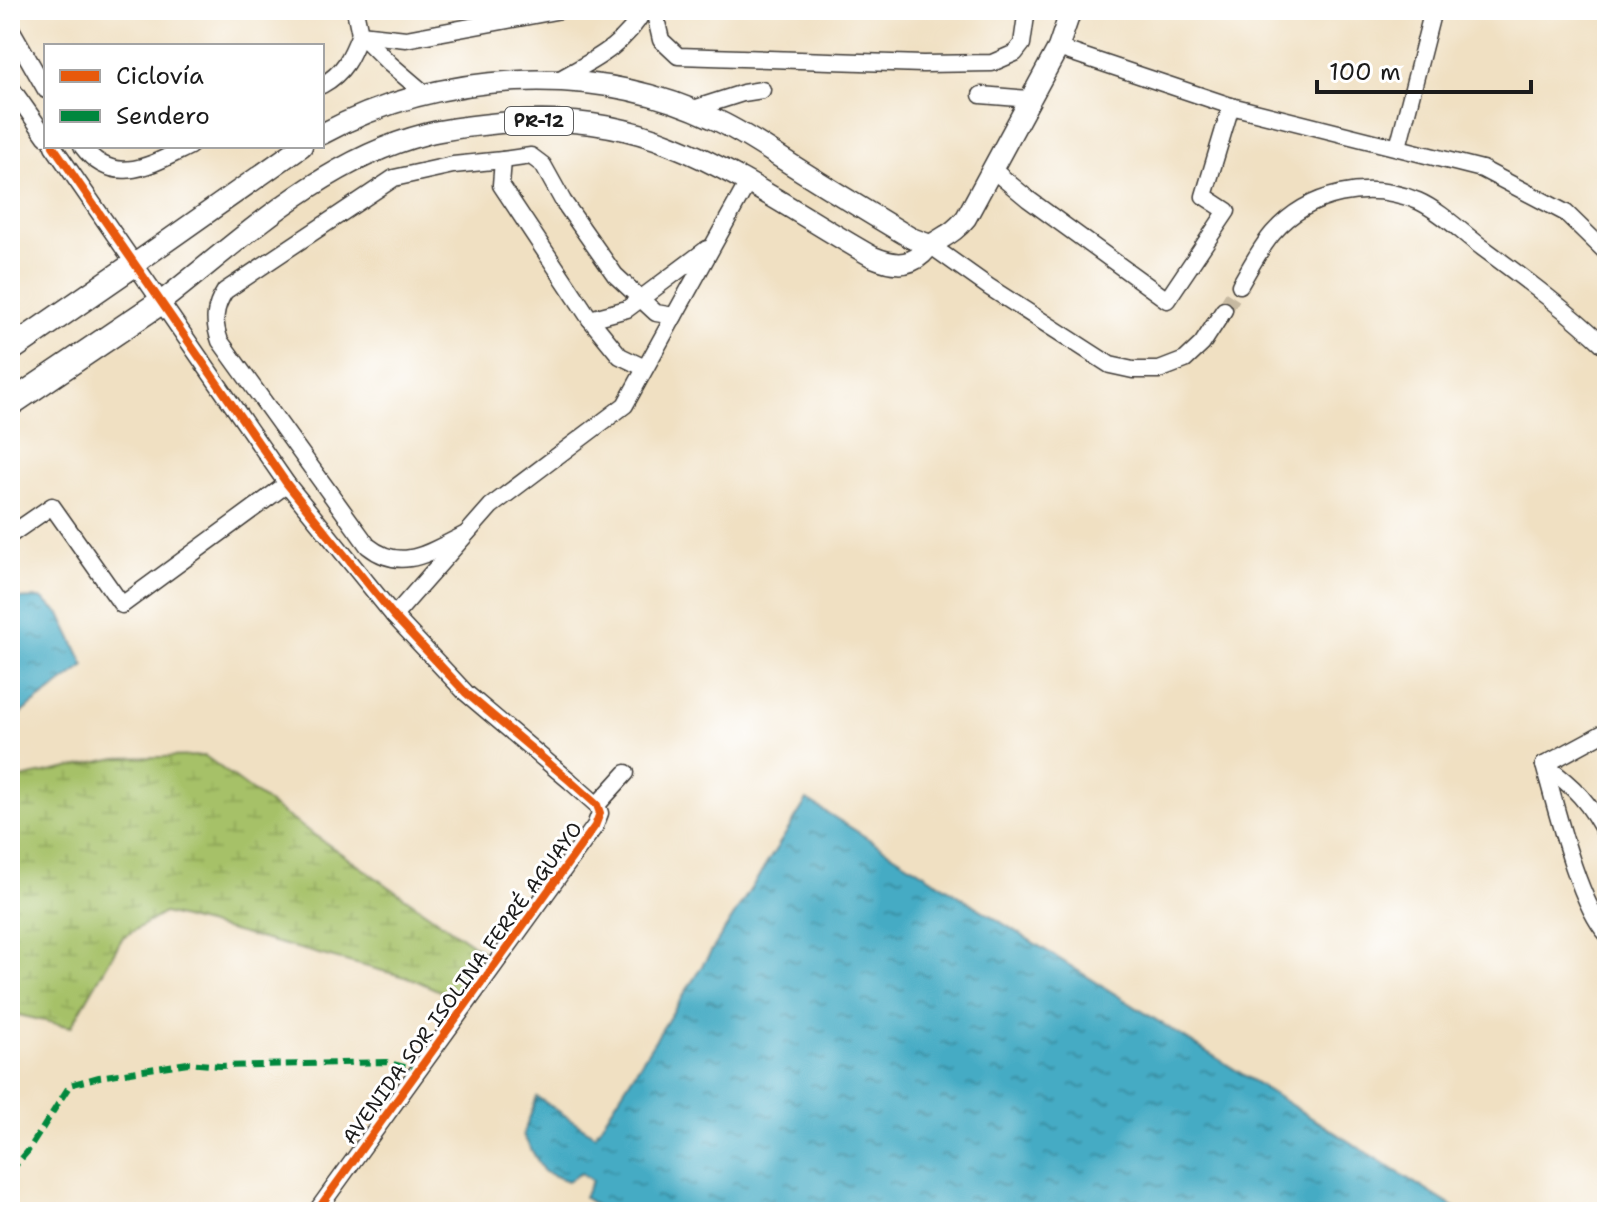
<svg xmlns="http://www.w3.org/2000/svg" width="1617" height="1222" viewBox="0 0 1617 1222" font-family="'Shantell Sans',sans-serif">
<style>
.wetland{fill:url(#wetland-marsh);stroke:#616e42;stroke-width:2}
.water{fill:url(#water-ripples);stroke:#306470;stroke-width:2}
.lines{fill:none;stroke-linecap:round;stroke-linejoin:round}
.minor-tunnel{stroke:#c6b9a1;stroke-width:16;stroke-dasharray:16 8;stroke-linecap:butt}
.minor-casing{stroke:#3c3935;stroke-width:19}
.major-casing{stroke:#3c3935;stroke-width:23}
.highway-casing{stroke:#3c3935;stroke-width:27}
.minor{stroke:#fff;stroke-width:16}
.major{stroke:#fff;stroke-width:20}
.highway{stroke:#fff;stroke-width:24}
.quiet{stroke:#00873e;stroke-width:6;stroke-dasharray:12 6;stroke-linecap:butt}
.cycleway-casing{stroke:#fff;stroke-width:13}
.cycleway{stroke:#e8590c;stroke-width:8}
.labels{text-anchor:middle;dominant-baseline:central;stroke-width:6;stroke-linejoin:round;paint-order:stroke}
.shield{fill:#fff;stroke:#606060;stroke-width:2}
.shield-label{font-size:18px;font-weight:bold;fill:#1c1c1c}
.street-label{font-size:20px;fill:#1c1c1c;stroke:#fff}
</style>
<defs>
<pattern id="wetland-marsh" width="20" height="14" patternUnits="userSpaceOnUse" patternTransform="scale(2)"><rect width="20" height="14" fill="#a6c167"/><path d="M1 5h8M5 5V1M11 12h8M15 12V8" fill="none" stroke="#8ea559"/></pattern>
<pattern id="water-ripples" width="26" height="14" patternUnits="userSpaceOnUse" patternTransform="scale(2)"><rect width="26" height="14" fill="#44abc4"/><path d="M2 4q2-2 4 0t4 0M15 11q2-2 4 0t4 0" fill="none" stroke="#388a9e"/></pattern>
</defs>
<rect width="100%" height="100%" fill="#fff"/>
<filter id="ink" filterUnits="userSpaceOnUse"><feTurbulence type="fractalNoise" baseFrequency=".0125" numOctaves="2"/><feDisplacementMap in="SourceGraphic" scale="16" xChannelSelector="R" yChannelSelector="G"/><feConvolveMatrix kernelMatrix="1 2 1 2 8 2 1 2 1" color-interpolation-filters="sRGB"/></filter>
<filter id="wash" filterUnits="userSpaceOnUse"><feTurbulence type="fractalNoise" baseFrequency=".006" numOctaves="4" result="noise"/><feDisplacementMap in="SourceGraphic" scale="32" xChannelSelector="R" yChannelSelector="G"/><feGaussianBlur stdDeviation="1.8" result="paint"/><feColorMatrix in="noise" values="0 0 0 0 0 0 0 0 0 0 0 0 0 0 0 0 0 1.4 0 .05"/><feComposite in="paint" operator="in"/></filter>
<g filter="url(#wash)">
<rect width="100%" height="100%" fill="#f0e0c2"/>
<polygon class="wetland" points="205,756 278,810 491,957 460,1000 413,979 164,913 123,937 71,1027 10,1013 10,780 117,758"/>
<g class="water">
<polygon points="41,598 60,614 85,666 10,721 10,599"/>
<polygon points="807,800 1461,1212 605,1212 584,1197 592,1181 581,1173 568,1181 544,1172 523,1135 537,1097 595,1135"/>
</g>
</g>
<g filter="url(#ink)">
<g class="lines">
<polyline class="minor-tunnel" points="1224,310 1240,285"/>
<g class="minor-casing">
<g id="minor">
<polyline points="355,10 360,34 390,64 424,93"/>
<polyline points="654,10 661,40 678,56 923,64 992,63 1015,53 1022,44 1026,16"/>
<polyline points="10,27 46,90"/>
<polyline points="1058,48 1231,106 1482,169 1566,213 1607,253"/>
<path d="M555 82C591 61 623 48 644 10"/>
<path d="M322 85C344 73 351 57 360 34L406 39 561 10"/>
<polyline points="10,86 46,137"/>
<polyline points="981,95 1029,99"/>
<polyline points="693,109 743,93 762,90"/>
<polyline points="53,146 287,484 394,616 466,693 570,781 597,805 600,813 595,826 316,1212"/>
<path d="M82 146C114 189 152 164 190 146"/>
<polyline points="1398,147 1433,10"/>
<polyline points="503,160 531,156 543,165 563,201 615,275 656,313 674,316"/>
<polyline points="992,169 1028,199 1167,300 1227,211 1204,196 1231,106"/>
<polyline points="930,245 989,287 1110,365 1133,370 1159,370 1185,360 1202,344 1224,310"/>
<path d="M1240 285C1250 268 1260 248 1273 233 1309 192 1369 180 1418 201 1439 210 1464 234 1483 248 1525 279 1569 312 1607 348"/>
<polyline points="590,319 627,309 707,249"/>
<path d="M466 534C432 550 403 574 368 546L220 341C213 322 214 308 225 291L394 178 453 165 503 160 501 185 590 319 620 356 645 368"/>
<polyline points="10,535 52,506 122,605 287,484"/>
<polyline points="394,616 491,506 625,405 747,184"/>
<path d="M1544 765C1556 808 1579 904 1607 934"/>
<path d="M1544 765C1575 787 1590 803 1607 837"/>
<polyline points="1544,765 1607,731"/>
<polyline points="597,805 626,773"/>
</g>
</g>
<g class="major-casing">
<g id="major">
<path d="M322 134C439 71 592 61 714 119 741 131 767 149 792 165 831 190 871 214 911 238L930 245"/>
<polyline points="136,263 302,146"/>
<path d="M161 302C242 239 323 160 426 134 453 127 482 125 510 122 565 118 620 124 671 145 742 173 807 220 873 257 890 264 907 268 922 254 923 253 929 246 931 245 946 235 954 233 966 218L1058 48 1071 10"/>
</g>
</g>
<g class="highway-casing">
<g id="highway">
<polyline points="10,350 136,263"/>
<polyline points="10,404 161,302"/>
</g>
</g>
<use href="#minor" class="minor"/>
<use href="#major" class="major"/>
<use href="#highway" class="highway"/>
<polyline class="quiet" points="10,1172 28,1151 70,1085 99,1077 188,1063 220,1066 386,1062 419,1071"/>
<g class="cycleway-casing">
<polyline id="cycleway" points="53,146 287,484 394,616 466,693 570,781 597,805 600,813 595,826 316,1212"/>
</g>
<use href="#cycleway" class="cycleway"/>
</g>
</g>
<g class="labels">
<rect class="shield" x="505" y="107" width="68" height="28" rx="6"/>
<g class="shield-label">
<text x="539" y="121">PR-12</text>
</g>
<g class="street-label">
<text transform="translate(462 983) rotate(-54)">AVENIDA SOR ISOLINA FERRÉ AGUAYO</text>
</g>
</g>
<rect width="1617" height="1222" fill="none" stroke="#fff" stroke-width="40"/>
<rect x="44" y="44" width="280" height="104" fill="#ffffff" stroke="#a4a4a4" stroke-width="2"/>
<rect x="60" y="70" width="40" height="12" fill="#e8590c" stroke="#a4a4a4" stroke-width="2"/>
<text x="116" y="84" font-size="24" fill="#1c1c1c">Ciclovía</text>
<rect x="60" y="110" width="40" height="12" fill="#00873e" stroke="#a4a4a4" stroke-width="2"/>
<text x="116" y="124" font-size="24" fill="#1c1c1c">Sendero</text>
<path d="M1317 80v12h214v-12" fill="none" stroke="#1c1c1c" stroke-width="4"/>
<text x="1329" y="80" font-size="24" fill="#1c1c1c" stroke="#ffffff" stroke-width="6" paint-order="stroke">100 m</text>
</svg>
